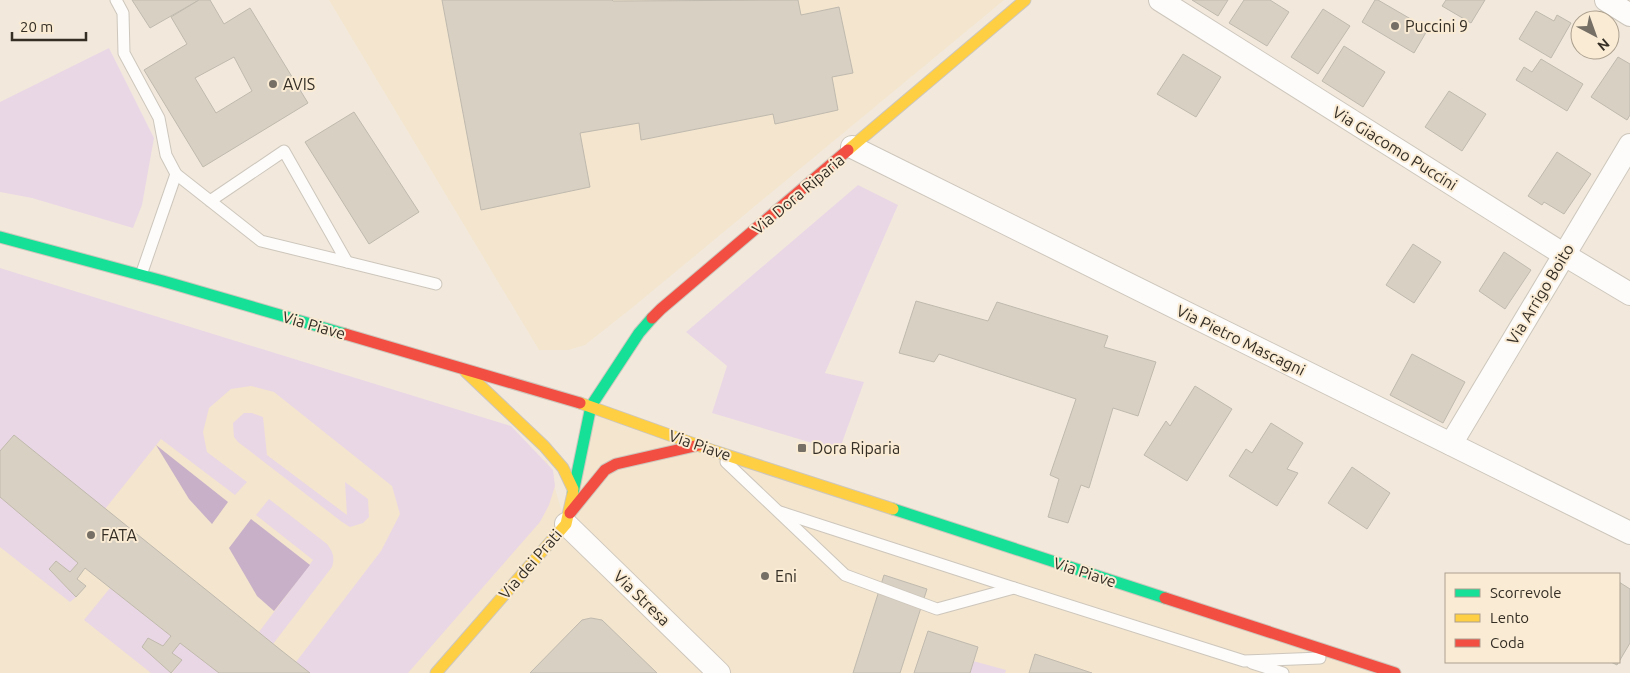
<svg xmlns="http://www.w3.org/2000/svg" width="1630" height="673" viewBox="0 0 1630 673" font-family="Ubuntu,sans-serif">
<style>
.built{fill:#f3e5ce}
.green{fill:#ead7e5}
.water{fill:#c7b0c8}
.building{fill:#d8d0c2;stroke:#bfb9ae;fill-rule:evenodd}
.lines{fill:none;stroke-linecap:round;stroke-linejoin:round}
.lane-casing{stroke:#cdc6bc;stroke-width:13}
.street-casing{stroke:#cdc6bc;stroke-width:24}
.fast-casing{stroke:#cdc6bc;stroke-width:13}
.slow-casing{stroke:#cdc6bc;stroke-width:13}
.jam-casing{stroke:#cdc6bc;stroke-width:13}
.lane{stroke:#fdfcfa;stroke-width:11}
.street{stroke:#fdfcfa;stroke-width:22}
.fast{stroke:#16e098;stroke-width:11}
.slow{stroke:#ffcf43;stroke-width:11}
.jam{stroke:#f24e42;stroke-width:11}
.poi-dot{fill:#766f65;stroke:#faebd4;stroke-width:2}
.labels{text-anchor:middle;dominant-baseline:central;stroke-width:4;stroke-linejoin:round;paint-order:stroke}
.poi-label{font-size:16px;fill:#342e25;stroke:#faebd4;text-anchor:start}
.street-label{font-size:16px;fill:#342e25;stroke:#faebd4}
</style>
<rect width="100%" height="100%" fill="#f2e9dc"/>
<g class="built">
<polygon points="329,0 1004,0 633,307 585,345 568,350 539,350"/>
<polygon points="0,268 547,461 565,523 591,406 1395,673 0,673"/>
</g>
<g class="green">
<polygon points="109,48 154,138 142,205 133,228 32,198 0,192 0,102"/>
<polygon points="858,185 898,205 825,373 864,382 839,451 712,413 727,366 686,332"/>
<polygon points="0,268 511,426 553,470 555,486 549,505 540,522 408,673 310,673 296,662 381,551 400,514 392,486 274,392 251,386 231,389 209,408 203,432 207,452 247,482 235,495 161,439 105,509 14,435 0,451"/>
<polygon points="244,413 252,413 263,417 267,455 347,515 345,482 368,499 369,517 363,523 350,527 342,522 238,442 234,437 233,423"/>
<polygon points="0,497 78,563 70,572 56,561 49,569 76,597 70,602 0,547"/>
<path d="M269 499 327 544C333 552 335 557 332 567L273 644 259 632 313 560 256 515Z"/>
<polygon points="110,588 171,636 163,646 148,638 142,647 171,673 151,673 84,620"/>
<polygon points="180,643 219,673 172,673 182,660 172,653"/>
<polygon points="973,661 1006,670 1005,673 970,673"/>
</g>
<g class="water">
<polygon points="156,445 228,502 212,524 189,499"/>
<polygon points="251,519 310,565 274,611 257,596 229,548"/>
</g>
<g class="building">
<polygon points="132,0 199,0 150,28"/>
<path d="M199 0H210L224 24 250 8 308 103 203 167 144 70 187 44 171 17ZM234 57 252 91 216 113 195 78Z"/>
<polygon points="442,0 612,0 613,1 798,0 801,15 839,7 853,73 832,77 838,110 775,124 773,114 641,140 639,123 580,133 590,187 481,210"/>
<polygon points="1192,0 1228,0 1218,16"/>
<polygon points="1244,0 1270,0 1289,12 1267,46 1229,23"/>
<polygon points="1375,0 1378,0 1428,29 1414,53 1362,22"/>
<polygon points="1446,0 1485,0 1471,23 1442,6"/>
<polygon points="1323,9 1350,26 1318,74 1291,57"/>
<polygon points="1536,11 1554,21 1557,15 1571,23 1551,58 1519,39"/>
<polygon points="1344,46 1385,72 1363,107 1322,81"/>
<polygon points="1183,54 1221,77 1196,117 1157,94"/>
<polygon points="1618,57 1630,64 1630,115 1627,120 1591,97"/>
<polygon points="1541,59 1583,84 1567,111 1516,80 1524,67 1532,72"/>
<polygon points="1449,91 1486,114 1462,151 1425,127"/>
<polygon points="354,112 419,212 369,244 305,142"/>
<polygon points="1557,152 1591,174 1564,214 1544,202 1542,205 1528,196"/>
<polygon points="1413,244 1441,262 1414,303 1386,285"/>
<polygon points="1504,252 1531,270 1505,309 1479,291"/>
<polygon points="916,301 988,321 997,302 1108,336 1104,347 1156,362 1138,416 1113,408 1089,488 1081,485 1068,523 1048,517 1059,479 1050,475 1076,399 939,354 934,362 899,353"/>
<polygon points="1412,354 1465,382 1443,423 1390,395"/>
<polygon points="1195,386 1232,409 1187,481 1144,455 1166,421 1170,426"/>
<polygon points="1271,423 1303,443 1287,469 1298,473 1277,506 1229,476 1246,449 1252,453"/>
<polygon points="14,435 282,651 310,673 219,673 180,643 172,653 182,660 171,673 142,647 148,638 163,646 171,636 85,568 77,579 86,586 76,597 49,569 56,561 70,572 78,563 0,497 0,451"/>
<polygon points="1352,467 1390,493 1367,529 1328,503"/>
<polygon points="884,575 927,589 900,673 853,673"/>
<polygon points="1619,582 1630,589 1630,643 1617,665 1611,662 1619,662"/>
<polygon points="591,618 602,620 657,673 530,673 582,620"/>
<polygon points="928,631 978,647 970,673 914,673"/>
<polygon points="1035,654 1092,673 1029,673"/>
</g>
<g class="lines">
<g class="lane-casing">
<g id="lane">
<polyline points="116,0 123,13 124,53 159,118 166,155 176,174 261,241 347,262 284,151 210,201"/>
<polyline points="347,262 436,284"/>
<polyline points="141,275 176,174"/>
<polyline points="726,462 845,575 937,609 1014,588 1244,661 1320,658"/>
<polyline points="780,512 1014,588"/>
<polyline points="1252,663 1283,673"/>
</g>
</g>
<g class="street-casing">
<g id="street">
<polyline points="1160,0 1563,254 1630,294"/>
<polyline points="1606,0 1630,15"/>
<polyline points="852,147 1630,533"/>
<polyline points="1451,444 1630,145"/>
<polyline points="566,524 719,673"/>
</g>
</g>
<g class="fast-casing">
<g id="fast">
<polyline points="0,237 163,281 345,334"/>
<polyline points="573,493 591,406 639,333 652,318"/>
<polyline points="893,509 1165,598"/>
</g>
</g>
<g class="slow-casing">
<g id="slow">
<polyline points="848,150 1025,0"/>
<polyline points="466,372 544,446 563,468 573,489"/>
<polyline points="580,403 714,451 893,509"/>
<polyline points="436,673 566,524 573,493"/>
</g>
</g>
<g class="jam-casing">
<g id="jam">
<polyline points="652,318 661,309 848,150"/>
<polyline points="345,334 580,403"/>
<polyline points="570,513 605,470 616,464 699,445"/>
<polyline points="1165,598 1395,673"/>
</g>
</g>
<use href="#lane" class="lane"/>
<use href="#street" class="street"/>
<use href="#fast" class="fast"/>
<use href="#slow" class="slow"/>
<use href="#jam" class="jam"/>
</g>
<g class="poi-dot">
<circle cx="1395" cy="26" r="5"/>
<circle cx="273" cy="84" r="5"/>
<rect x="797" y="443" width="10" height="10" rx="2.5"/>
<circle cx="91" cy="535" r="5"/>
<circle cx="765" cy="576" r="5"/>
</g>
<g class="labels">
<g class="poi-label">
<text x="1405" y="26">Puccini 9</text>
<text x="283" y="84">AVIS</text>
<text x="812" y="448">Dora Riparia</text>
<text x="101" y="535">FATA</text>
<text x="775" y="576">Eni</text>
</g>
<g class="street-label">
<text transform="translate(1395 148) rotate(32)">Via Giacomo Puccini</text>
<text transform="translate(798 194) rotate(-40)">Via Dora Riparia</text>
<text transform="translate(1540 294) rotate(-59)">Via Arrigo Boito</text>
<text transform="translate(314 325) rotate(16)">Via Piave</text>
<text transform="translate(1241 340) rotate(26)">Via Pietro Mascagni</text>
<text transform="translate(700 445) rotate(19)">Via Piave</text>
<text transform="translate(530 564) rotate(-49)">Via dei Prati</text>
<text transform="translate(1085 572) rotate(18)">Via Piave</text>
<text transform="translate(642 598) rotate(44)">Via Stresa</text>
</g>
</g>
<rect x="1445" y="573" width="175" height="90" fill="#faebd4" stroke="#ab9f8e"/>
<rect x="1455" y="589" width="25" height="8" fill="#16e098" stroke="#ab9f8e"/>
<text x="1490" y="598" font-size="15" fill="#342e25">Scorrevole</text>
<rect x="1455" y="614" width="25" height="8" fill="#ffcf43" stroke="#ab9f8e"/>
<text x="1490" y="623" font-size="15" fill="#342e25">Lento</text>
<rect x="1455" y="639" width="25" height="8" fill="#f24e42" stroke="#ab9f8e"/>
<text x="1490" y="648" font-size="15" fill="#342e25">Coda</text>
<g transform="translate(1595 35) rotate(139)"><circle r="24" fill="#faebd4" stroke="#ab9f8e"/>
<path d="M0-4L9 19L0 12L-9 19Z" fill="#766f65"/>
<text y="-8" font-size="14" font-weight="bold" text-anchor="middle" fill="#342e25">N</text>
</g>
<path d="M12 32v8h74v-8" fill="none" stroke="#342e25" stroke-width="2.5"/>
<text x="20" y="32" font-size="15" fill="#342e25" stroke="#faebd4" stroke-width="4" paint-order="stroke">20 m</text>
</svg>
